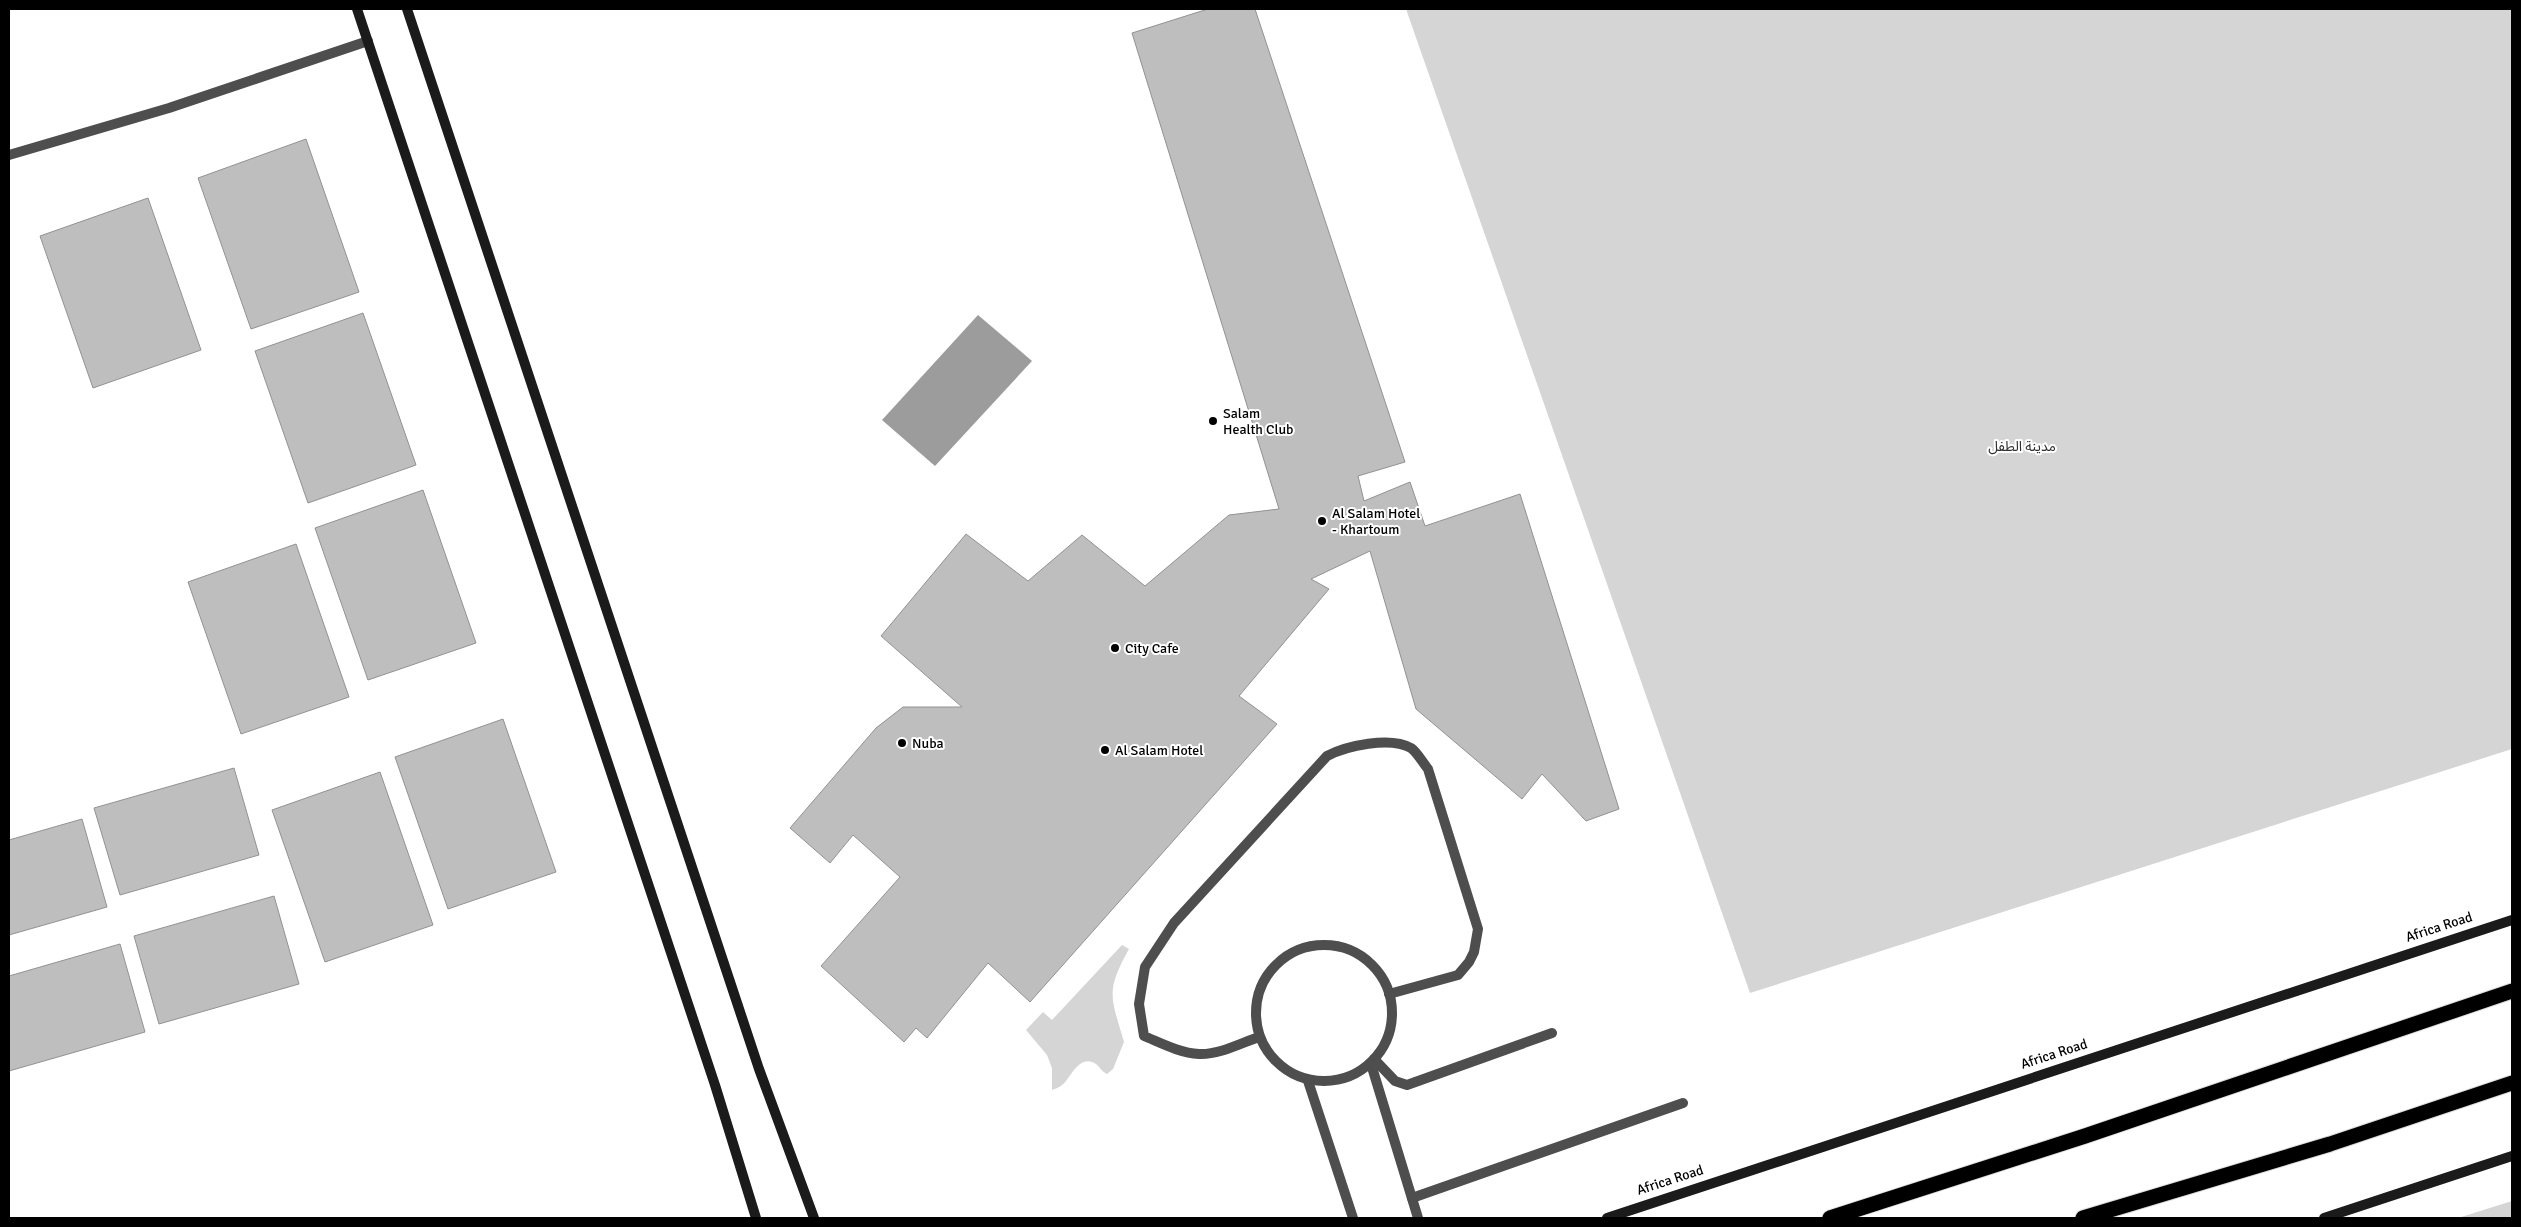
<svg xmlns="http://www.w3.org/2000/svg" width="2521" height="1227" viewBox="0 0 2521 1227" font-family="Signika,'Noto Sans Arabic',sans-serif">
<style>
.green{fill:#d5d5d5}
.water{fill:#9c9c9c}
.building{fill:#bebebe;stroke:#929292}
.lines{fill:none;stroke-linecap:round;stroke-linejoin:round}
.highway-casing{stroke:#dbdbdb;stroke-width:17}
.lane{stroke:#4e4e4e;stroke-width:10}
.street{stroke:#4e4e4e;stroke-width:10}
.secondary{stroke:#1b1b1b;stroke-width:10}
.highway{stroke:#000;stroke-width:15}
.poi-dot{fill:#000;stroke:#fff;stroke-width:2}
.labels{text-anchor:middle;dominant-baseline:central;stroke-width:4;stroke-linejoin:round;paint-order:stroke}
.poi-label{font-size:14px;fill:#000;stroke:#fff;text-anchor:start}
.park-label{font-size:14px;fill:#2c2c2c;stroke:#fff}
.street-label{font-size:14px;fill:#000;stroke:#fff}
</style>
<rect width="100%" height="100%" fill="#fff"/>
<g class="green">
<polygon points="1406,9 2512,9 2512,749 1750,993"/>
<path d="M1122 945 1129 949C1105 992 1111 997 1124 1042L1113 1069 1107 1074C1102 1072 1100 1067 1096 1064 1081 1054 1072 1074 1066 1081 1062 1086 1058 1088 1052 1090V1068L1047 1055 1026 1030 1043 1012 1052 1020Z"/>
<polygon points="2512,1201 2512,1218 2458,1218"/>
</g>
<polygon class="water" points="978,315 1032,361 935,466 882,420"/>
<g class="building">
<polygon points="1208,9 1255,9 1405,462 1358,476 1364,501 1410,482 1425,526 1520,494 1619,809 1586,821 1542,774 1522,799 1416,709 1370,551 1311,579 1329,589 1239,696 1277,724 1030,1002 988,963 927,1038 916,1028 904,1042 821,966 900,877 853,835 830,863 790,828 876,728 903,707 962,707 881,636 966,534 1028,581 1082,535 1145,586 1229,515 1279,509 1132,33"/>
<polygon points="306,139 359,292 251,329 198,178"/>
<polygon points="148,198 201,350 93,388 40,236"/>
<polygon points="363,313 416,465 308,503 255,351"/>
<polygon points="423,490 476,643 368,680 315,528"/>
<polygon points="296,544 349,697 241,734 188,582"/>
<polygon points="503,719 556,872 448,909 395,757"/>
<polygon points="234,768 259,855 120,895 94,808"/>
<polygon points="380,772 433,925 325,962 272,810"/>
<polygon points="82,819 107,907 9,935 9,840"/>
<polygon points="274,896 299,984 159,1024 134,936"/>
<polygon points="120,944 145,1032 9,1071 9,976"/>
</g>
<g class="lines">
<g class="highway-casing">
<g id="highway">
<polyline points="1830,1218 2085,1136 2512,991"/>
<polyline points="2083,1218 2330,1144 2512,1083"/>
</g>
</g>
<g class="lane">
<circle cx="1324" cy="1013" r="68"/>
<path d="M1259 1037C1241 1043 1219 1055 1199 1054 1180 1053 1161 1043 1144 1036L1139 1004 1145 967 1174 923 1327 756C1346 746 1390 736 1411 748 1417 752 1423 763 1428 769L1478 929 1474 952 1469 962 1458 975 1389 994"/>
<polyline points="1374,1059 1395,1081 1407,1085 1552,1033"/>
<polyline points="1371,1064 1418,1218"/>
<polyline points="1308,1081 1353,1218"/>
<polyline points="1412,1198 1683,1103"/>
</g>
<polyline class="street" points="9,155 169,108 368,41"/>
<g class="secondary">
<polyline points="357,9 715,1085 756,1218"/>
<polyline points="407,9 759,1069 814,1218"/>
<polyline points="1607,1218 2512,920"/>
<polyline points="2324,1218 2512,1156"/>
</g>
<use href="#highway" class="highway"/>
</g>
<g class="poi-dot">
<circle cx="1213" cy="421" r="5"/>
<circle cx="1322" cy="521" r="5"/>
<circle cx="1115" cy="648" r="5"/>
<circle cx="902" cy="743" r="5"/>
<circle cx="1105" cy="750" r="5"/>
</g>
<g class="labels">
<g class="poi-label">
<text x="1223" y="413">Salam<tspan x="1223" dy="16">Health Club</tspan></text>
<text x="1332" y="513">Al Salam Hotel<tspan x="1332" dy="16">- Khartoum</tspan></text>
<text x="1125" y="648">City Cafe</text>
<text x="912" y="743">Nuba</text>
<text x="1115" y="750">Al Salam Hotel</text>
</g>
<g class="park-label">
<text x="2022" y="446">مدينة الطفل</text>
</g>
<g class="street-label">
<text transform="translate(2439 927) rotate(-18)">Africa Road</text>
<text transform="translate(2054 1054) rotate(-18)">Africa Road</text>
<text transform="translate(1670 1180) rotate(-18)">Africa Road</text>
</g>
</g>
<rect width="2521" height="1227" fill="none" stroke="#000000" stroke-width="20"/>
</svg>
